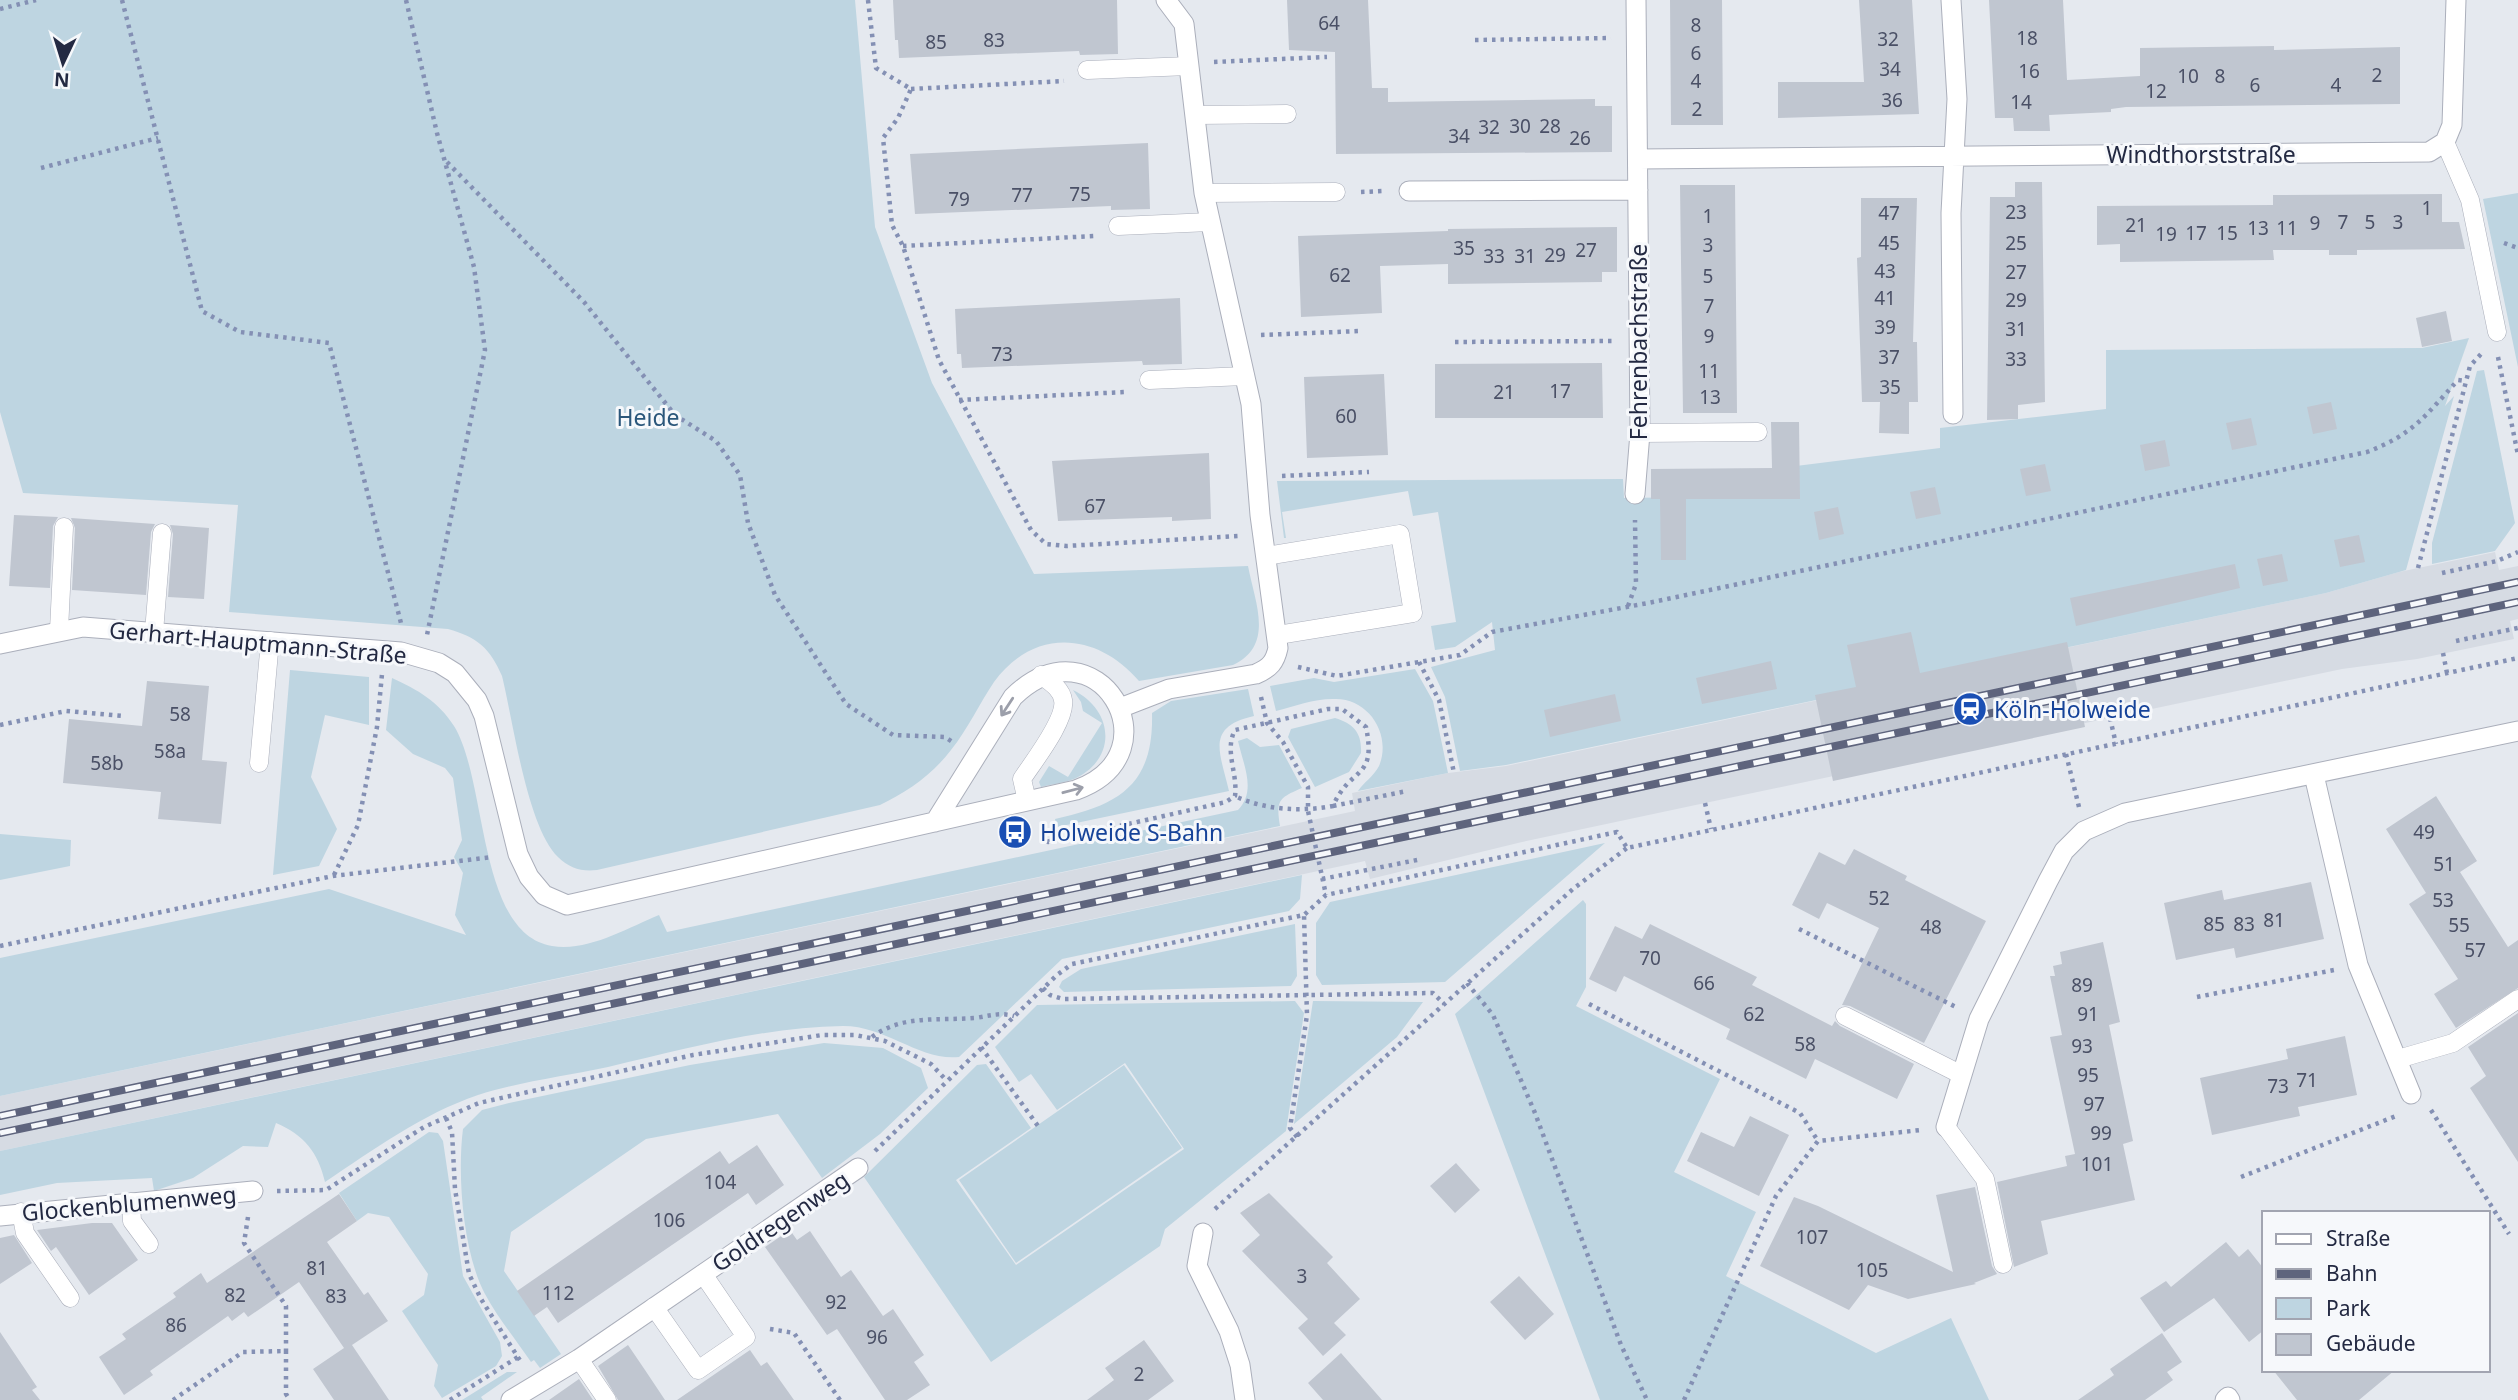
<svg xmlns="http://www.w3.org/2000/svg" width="2518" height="1400" viewBox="0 0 2518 1400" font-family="'Noto Sans',sans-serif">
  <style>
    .built { fill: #d6dbe3 }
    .green { fill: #bed5e1 }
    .building { fill: #c0c6d0 }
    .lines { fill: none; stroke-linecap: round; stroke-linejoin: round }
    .service-casing { stroke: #abafbb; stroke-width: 19 }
    .minor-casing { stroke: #abafbb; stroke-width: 21 }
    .path { stroke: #8490b4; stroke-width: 4.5; stroke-dasharray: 3.5 5; stroke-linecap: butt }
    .service { stroke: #fff; stroke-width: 18 }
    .minor { stroke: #fff; stroke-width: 19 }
    .rail-casing { stroke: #5e647d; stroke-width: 8 }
    .rail { stroke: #f6f8fb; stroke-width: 5; stroke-dasharray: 16; stroke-linecap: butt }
    .oneway { stroke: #9c9faa }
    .labels { text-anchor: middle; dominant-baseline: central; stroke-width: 6; stroke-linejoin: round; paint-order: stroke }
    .number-label { font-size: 19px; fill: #4a5066 }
    .street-label { font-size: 23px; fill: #232942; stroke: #f6f8fb }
    .park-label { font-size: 23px; fill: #2b577b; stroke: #f6f8fb }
    .transit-label { font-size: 23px; fill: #164399; stroke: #f6f8fb; text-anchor: start }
  </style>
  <rect width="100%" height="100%" fill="#e5e9ef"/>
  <!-- built -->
  <path class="built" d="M2495 552 2499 570 2518 566V619L2510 621 2514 639 2417 659 2342 669 1705 803 1522 842 1370 879 1365 861 0 1151V1096L1355 811 1352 793 1448 773 1506 766 2326 593 2399 572Z"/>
  <!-- green -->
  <path class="green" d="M0 0H855L875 227 932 383 1034 574 1248 566C1255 603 1275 645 1233 665L1139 681C1097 632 1034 627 994 682 979 704 968 729 951 750 932 775 907 792 880 805L597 870C582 872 569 868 558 857 527 827 513 720 502 676 490 648 477 637 448 629L229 612 238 505 23 493 0 412Z
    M2518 193V367L2483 199Z
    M2469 338 2445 406 2454 396 2406 570 2326 593 1506 765 1460 771 1445 697 1431 667 1495 650 1492 622 1455 647 1435 650 1431 626 1456 622 1438 512 1413 516 1408 491 1282 512 1286 538H1284L1277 481 1623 479 1624 498 1766 496 1772 469 1940 448V428L2106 409V350L2422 348Z
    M2484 370 2515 523 2495 551 2432 564V543L2477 371Z
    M1415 669 1433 701 1448 773 1358 791C1364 782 1374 776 1379 766 1392 735 1369 699 1336 699 1316 698 1295 706 1276 711L1270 686 1314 678 1334 682Z
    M290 670 369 677V725L325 715 311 777 337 829 319 866 273 875Z
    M392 678C418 690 438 701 454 726 488 781 477 934 552 946 588 952 627 928 659 915L667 932 1238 810C1257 791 1243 764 1238 741L1247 738 1260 747 1279 745 1302 788C1278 798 1276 801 1280 826L0 1096V958L329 889 466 935 455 915 463 873 454 857 462 840 453 778 445 768 413 754 386 730Z
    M1248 689 1254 716C1205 727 1220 752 1229 791L1057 827 1055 819C1119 805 1154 785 1152 713L1171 701Z
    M1073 690C1114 710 1118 759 1074 779 1064 783 1052 784 1041 787L1039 782 1049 766 1068 777 1102 723 1083 711 1081 702Z
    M1335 718C1354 724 1362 733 1361 753L1349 772 1315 787 1288 737 1291 729Z
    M0 834 71 840 70 866 0 880Z
    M1605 843 1445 982 1322 985 1316 975V923L1330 902Z
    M1302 875 1300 899 1289 911 1062 959 959 1057C919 1061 887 1026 843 1026 764 1027 685 1049 608 1067 565 1076 519 1082 478 1095 422 1114 373 1150 325 1182 318 1152 304 1135 276 1123L268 1147 243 1146 193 1178 154 1191 152 1178 57 1183 0 1195V1151Z
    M1583 900 1586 904V987L1576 1006 1720 1079 1674 1172 1756 1212 1726 1276 1876 1353 1951 1318 1989 1400H1600L1455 1014Z
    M1295 924 1297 976 1291 986 1064 992 1059 987 1062 981 1081 969Z
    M1295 1001 1304 1013 1286 1131 1165 1229 1160 1246 991 1362 864 1177 977 1065 986 1064 1031 1128 956 1180 1016 1265 1184 1149 1125 1063 1057 1110 1031 1074 1019 1082 995 1047 1037 1005Z
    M1313 1001 1423 1002 1397 1037 1294 1124Z
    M824 1043 883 1048 921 1068 928 1088 880 1134 822 1178 778 1114 646 1139 511 1232 504 1271 561 1354 540 1368 534 1360 531 1362C516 1340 498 1318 485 1294 463 1253 457 1175 463 1129L482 1110 509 1103 690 1065Z
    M1124 1065 1182 1148 1016 1263 959 1180Z
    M429 1132 438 1133 443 1141 463 1276 500 1342 502 1356 496 1366 442 1398 434 1386 438 1365 402 1311 424 1295 428 1274 389 1217 368 1213 357 1221 339 1193Z
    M507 1372H517L481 1397 483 1400H462Z"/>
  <!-- building -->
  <path class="building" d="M893 0H1117L1118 54 1080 55 1079 51 899 58 898 40H895Z
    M1287 0H1368L1372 88H1388V102L1595 99V106H1612V152L1336 154 1335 52 1289 50Z
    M1670 0H1722L1723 125H1671Z
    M1859 0H1912L1919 114 1778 118V82H1864Z
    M1989 0H2063L2067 80 2140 76V48L2274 46V50L2400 47V104L2126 107 2111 109V112L2049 115 2050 131H2014L2013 118H1995Z
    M1148 143 1150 209 1111 210V206L915 214 910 154Z
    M2015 182H2042L2045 402 2018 405V419L1987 420 1990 197H2015Z
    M1680 185H1735L1737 413H1683Z
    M2442 194V222H2459L2465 249 2357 250V255H2329V250H2273L2274 260 2120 262V244L2097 245V206L2273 205V195Z
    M1861 198H1917L1913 342H1917L1918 402H1909V434L1879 433 1880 402H1862L1857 258 1861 257Z
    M1617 227V272H1602V282L1448 284V264L1380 266 1382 313 1301 317 1298 236 1448 231V229Z
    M1180 298 1182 364 1143 365 1142 361 962 368 961 354H957L955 309Z
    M2446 311 2452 341 2422 347 2416 318Z
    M1602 363 1603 418H1435V364Z
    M1384 374 1388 455 1307 458 1304 377Z
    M2331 402 2337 429 2313 434 2307 407Z
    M2251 418 2257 445 2232 450 2226 423Z
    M1771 422H1799L1800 499H1686V560H1661L1660 499H1651V469L1772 468Z
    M2165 440 2170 466 2145 471 2140 445Z
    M1209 453 1211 519 1172 521V517L1058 521 1052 461Z
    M2045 464 2051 491 2026 496 2020 469Z
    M1935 487 1941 514 1916 519 1910 492Z
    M1838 507 1844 534 1819 540 1814 512Z
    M14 515 58 517 53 526 50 588 9 586Z
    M71 518 155 524 151 532 146 595 72 590 75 528Z
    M170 525 209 528 204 599 168 597 173 534Z
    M2359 535 2365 562 2340 567 2334 540Z
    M2282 554 2288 581 2263 586 2257 559Z
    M2235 564 2240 588 2076 626 2070 598Z
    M1911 632 1920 673 2067 642 2085 727 1833 781 1815 695 1856 687 1847 645Z
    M1771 661 1777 689 1702 704 1696 678Z
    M147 681 209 686 202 760 227 762 221 824 158 819 161 792 63 783 69 719 142 726Z
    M1615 694 1621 721 1550 737 1544 710Z
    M2436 796 2477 861 2460 872 2508 947 2518 940V988L2456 1028 2434 994 2458 979 2409 904 2426 893 2386 829Z
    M1854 849 1907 876 1905 880 1986 921 1924 1043 1850 1006 1842 1005 1879 928 1827 903 1819 919 1792 905 1819 852 1845 865Z
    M2311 882 2324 939 2236 958 2234 948 2176 960 2164 903 2222 890 2224 900Z
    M1650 924 1757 977 1752 985 1832 1026 1835 1021 1840 1026 1914 1064 1897 1099 1815 1059 1806 1079 1726 1039 1730 1029 1624 976 1616 992 1589 979 1615 926 1642 939Z
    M2103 942 2120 1022 2109 1025 2133 1141 2123 1144 2135 1200 2041 1221 2048 1254 2014 1267 1997 1182 2067 1166 2065 1156 2075 1154 2050 1037 2062 1035 2050 976H2055L2053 966 2062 964 2060 952Z
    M2518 1013V1162L2470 1088 2486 1076 2468 1047Z
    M2345 1036 2357 1095 2298 1107 2300 1116 2212 1135 2200 1078 2288 1059 2286 1049Z
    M1750 1116 1789 1135 1759 1196 1687 1161 1701 1132 1734 1147Z
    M757 1145 784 1185 756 1205 748 1193 558 1323 547 1307 534 1316 517 1291 720 1151 729 1164Z
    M1456 1163 1480 1190 1455 1213 1430 1186Z
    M1975 1187 1992 1266 1997 1274 1974 1283 1976 1284 1908 1299 1868 1285 1849 1310 1760 1266 1794 1197 1818 1206 1953 1272 1936 1195Z
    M1269 1193 1333 1257 1327 1263 1360 1299 1334 1323 1346 1335 1323 1356 1298 1328 1308 1319 1242 1251 1260 1235 1240 1213Z
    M339 1194 357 1221 327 1242 364 1295 368 1292 388 1321 352 1345 389 1400H334L313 1369 344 1348 299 1282 248 1317 244 1312 232 1321 228 1316 150 1371 153 1375 124 1395 99 1357 126 1339 122 1334 176 1297 173 1293 201 1273 207 1283Z
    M92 1223H112L138 1260 89 1295 56 1247 51 1251 37 1230Z
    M790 1230 797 1240 810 1231 841 1277 851 1270 883 1316 893 1309 924 1355 914 1362 930 1385 907 1400H885L837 1329 827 1335 765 1247Z
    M14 1235 32 1263 0 1284V1238Z
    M2226 1242 2239 1257 2248 1249 2264 1269V1330L2249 1342 2214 1298 2164 1332 2140 1298 2166 1281 2171 1287Z
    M1519 1276 1554 1314 1525 1340 1490 1302Z
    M0 1332 37 1387 32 1390 40 1400H0Z
    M2162 1333 2182 1362 2167 1372 2173 1380 2145 1400H2078L2114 1375 2110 1369Z
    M1144 1340 1174 1381 1148 1400H1087L1114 1380 1105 1368Z
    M628 1345 645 1370 665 1400H618L598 1366Z
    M750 1350 761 1366 767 1362 794 1400H677Z
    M1341 1353 1382 1400H1323L1308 1383Z
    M2273 1370H2395L2359 1400H2297Z
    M579 1379 593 1400H549Z"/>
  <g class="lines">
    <!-- service casing -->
    <g class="service-casing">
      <path id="service" d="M1087 70 1189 66
        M1195 115 1287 114
        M2445 142 2470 200 2497 332
        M1204 193 1336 192
        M1118 226 1210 222
        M1149 380 1245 376
        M1640 433 1758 432
        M1266 556 1400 534 1413 613 1278 635
        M59 630 64 527
        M154 632 162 533
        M259 763 270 641
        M1027 801 1022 779C1033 762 1067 719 1063 700 1061 688 1050 682 1041 675
        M1845 1016 1960 1074
        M2398 1059 2453 1043 2518 999
        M1946 1127 1985 1179 2003 1264
        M131 1202 132 1221 149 1244
        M21 1212 25 1233 70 1298
        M654 1307 698 1370 746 1337 703 1274
        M579 1359 607 1400"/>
    </g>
    <!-- minor casing -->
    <g class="minor-casing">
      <path id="minor" d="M1951 0 1957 99 1951 213 1953 414
        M1638 159 2429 152 2445 142 2452 125 2456 0
        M1409 191 1638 190
        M1635 494 1640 433 1636 0
        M0 644 83 627 401 652 439 663 455 673 477 700 484 716 518 854 529 877 544 895 567 905 1076 790C1179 753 1096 616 1013 697L935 822
        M1120 708 1169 689 1256 674C1270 668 1275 662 1278 648L1260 515 1251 404 1204 193 1184 24 1166 0
        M2314 775 2358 965 2411 1094
        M1946 1127 1979 1019 2048 881 2064 851 2084 831 2125 813 2518 731
        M0 1216 253 1191
        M1203 1233 1197 1266 1229 1331 1240 1365 1245 1400
        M511 1400 579 1359 858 1168
        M2225 1400 2228 1397 2230 1400"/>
    </g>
    <!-- path -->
    <path class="path" d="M122 0 202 311 240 332 329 343 402 627
      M406 0 437 133 474 267 485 350 427 635
      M868 0 876 68 911 89 898 118 883 138 892 225 903 246 939 360 1031 530 1046 544 1066 546 1239 536
      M0 9 36 0
      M1475 40 1611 38
      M1214 62 1327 57
      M911 89 1064 81
      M447 162 584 302 675 415 716 441 740 475 748 523 775 595 846 704 893 735 945 737 954 743
      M41 168 158 138
      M1361 192 1384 191
      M2504 243 2518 248
      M903 246 1094 236
      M1261 335 1361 331
      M1455 342 1614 341
      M2498 357 2518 455
      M959 400 1126 392
      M1282 476 1369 472
      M2418 568 2470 366 2482 353
      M2442 573 2497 561 2518 552
      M1628 606 1636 584 1635 520
      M2456 641 2518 628
      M2443 653 2447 673
      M1419 662 1439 700 1454 773
      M1298 667 1337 676 1460 655 1492 632 1648 603 2367 452C2414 434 2425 416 2458 380L2466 381
      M1261 697 1267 723 1283 742 1308 787V811L1326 895
      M2110 718 2116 744
      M0 725 66 711 124 716
      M2066 754 2079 807
      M1705 803 1711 829
      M1333 806 1407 791
      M1043 823 1048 842 1226 802 1235 796C1238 773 1224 751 1235 730L1328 709H1342L1366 727C1377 781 1351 765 1333 806 1302 812 1264 810 1235 796
      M334 875 358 825 377 727 382 674
      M1322 879 1422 859
      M1799 929 1956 1007
      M0 946 333 876 493 857
      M1467 983 1493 1015 1535 1113 1621 1345 1647 1400
      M1043 988 1050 995 1063 999 1433 993 1444 1004
      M2197 997 2334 970
      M1589 1004 1800 1113 1818 1141
      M872 1037C903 1014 939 1021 975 1018 989 1016 1000 1012 1014 1016
      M981 1047 1038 1126
      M2431 1110 2509 1234
      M446 1118 452 1132 455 1189 469 1274 481 1299 521 1362
      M1297 1137 1290 1128 1307 1015 1304 915
      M875 1151 1057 975 1072 964 1304 915 1326 895 1617 832 1627 848 2518 658
      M2241 1177 2396 1116
      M277 1191 326 1190 424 1127 479 1103 693 1055 822 1035H855L885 1041 931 1064 947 1081
      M1215 1209 1573 889 1627 848
      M248 1217 244 1243 286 1306V1351
      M770 1329 794 1333 840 1400
      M173 1400 243 1352 286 1351V1394L290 1400
      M450 1400 518 1357
      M1684 1400 1776 1196 1818 1141 1921 1130"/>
    <!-- service -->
    <use href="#service" class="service"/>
    <!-- minor -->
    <use href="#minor" class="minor"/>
    <!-- rail casing -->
    <g class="rail-casing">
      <path id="rail" d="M0 1116 2518 582
        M0 1133 2518 602"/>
    </g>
    <!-- rail -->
    <use href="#rail" class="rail"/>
  </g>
  <!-- one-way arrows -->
  <defs><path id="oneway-shaft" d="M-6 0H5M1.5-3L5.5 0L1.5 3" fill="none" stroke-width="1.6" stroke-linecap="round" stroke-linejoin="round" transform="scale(1.75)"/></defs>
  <g class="oneway">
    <use href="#oneway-shaft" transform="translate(1007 707) rotate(123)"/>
    <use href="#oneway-shaft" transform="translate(1073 790) rotate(-15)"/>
  </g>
  <!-- icons -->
  <defs>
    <g id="station-disc" transform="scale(1.75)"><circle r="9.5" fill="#1a4fb4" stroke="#f6f8fb"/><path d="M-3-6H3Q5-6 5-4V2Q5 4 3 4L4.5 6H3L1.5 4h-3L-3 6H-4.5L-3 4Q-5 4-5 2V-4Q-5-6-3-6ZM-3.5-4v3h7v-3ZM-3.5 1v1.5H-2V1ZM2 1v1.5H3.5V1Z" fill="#fff"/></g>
    <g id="bus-disc" transform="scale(1.75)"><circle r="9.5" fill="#1a4fb4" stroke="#f6f8fb"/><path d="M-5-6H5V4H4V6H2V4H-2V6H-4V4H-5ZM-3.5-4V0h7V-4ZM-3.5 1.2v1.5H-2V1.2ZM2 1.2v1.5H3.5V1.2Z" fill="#fff"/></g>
  </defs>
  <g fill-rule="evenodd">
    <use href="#station-disc" x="1970" y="709"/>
    <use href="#bus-disc" x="1015" y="832"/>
  </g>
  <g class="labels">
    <!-- number labels -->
    <g class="number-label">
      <text x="1329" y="23">64</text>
      <text x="1696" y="25">8</text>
      <text x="2027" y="38">18</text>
      <text x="1888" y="39">32</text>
      <text x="994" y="40">83</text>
      <text x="936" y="42">85</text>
      <text x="1696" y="53">6</text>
      <text x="1890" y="69">34</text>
      <text x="2029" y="71">16</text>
      <text x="2377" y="75">2</text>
      <text x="2188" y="76">10</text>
      <text x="2220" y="76">8</text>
      <text x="1696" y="81">4</text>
      <text x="2255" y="85">6</text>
      <text x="2336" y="85">4</text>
      <text x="2156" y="91">12</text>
      <text x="1892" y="100">36</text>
      <text x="2021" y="102">14</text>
      <text x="1697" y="109">2</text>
      <text x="1520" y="126">30</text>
      <text x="1550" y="126">28</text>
      <text x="1489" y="127">32</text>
      <text x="1459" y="136">34</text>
      <text x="1580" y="138">26</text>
      <text x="1080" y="194">75</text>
      <text x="1022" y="195">77</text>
      <text x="959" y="199">79</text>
      <text x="2427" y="208">1</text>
      <text x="2016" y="212">23</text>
      <text x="1889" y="213">47</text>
      <text x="1708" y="216">1</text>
      <text x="2343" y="222">7</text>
      <text x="2370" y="222">5</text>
      <text x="2398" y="222">3</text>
      <text x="2315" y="223">9</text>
      <text x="2136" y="225">21</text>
      <text x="2258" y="228">13</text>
      <text x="2287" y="228">11</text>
      <text x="2196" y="233">17</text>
      <text x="2227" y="233">15</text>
      <text x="2166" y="234">19</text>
      <text x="1889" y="243">45</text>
      <text x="2016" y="243">25</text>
      <text x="1708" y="245">3</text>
      <text x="1464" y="248">35</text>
      <text x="1586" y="250">27</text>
      <text x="1555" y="255">29</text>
      <text x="1494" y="256">33</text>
      <text x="1525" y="256">31</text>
      <text x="1885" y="271">43</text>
      <text x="2016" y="272">27</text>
      <text x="1340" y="275">62</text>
      <text x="1708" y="276">5</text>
      <text x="1885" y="298">41</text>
      <text x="2016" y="300">29</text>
      <text x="1709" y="306">7</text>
      <text x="1885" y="327">39</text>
      <text x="2016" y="329">31</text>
      <text x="1709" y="336">9</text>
      <text x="1002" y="354">73</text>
      <text x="1889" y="357">37</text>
      <text x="2016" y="359">33</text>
      <text x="1709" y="371">11</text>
      <text x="1890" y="387">35</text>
      <text x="1560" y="391">17</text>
      <text x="1504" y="392">21</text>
      <text x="1710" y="397">13</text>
      <text x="1346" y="416">60</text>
      <text x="1095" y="506">67</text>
      <text x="180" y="714">58</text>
      <text x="170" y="751">58a</text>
      <text x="107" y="763">58b</text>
      <text x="2424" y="832">49</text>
      <text x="2444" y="864">51</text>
      <text x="1879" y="898">52</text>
      <text x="2443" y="900">53</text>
      <text x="2274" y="920">81</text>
      <text x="2214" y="924">85</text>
      <text x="2244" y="924">83</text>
      <text x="2459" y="925">55</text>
      <text x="1931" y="927">48</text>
      <text x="2475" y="950">57</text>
      <text x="1650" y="958">70</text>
      <text x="1704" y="983">66</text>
      <text x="2082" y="985">89</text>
      <text x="1754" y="1014">62</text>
      <text x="2088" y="1014">91</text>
      <text x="1805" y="1044">58</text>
      <text x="2082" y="1046">93</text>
      <text x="2088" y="1075">95</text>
      <text x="2307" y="1080">71</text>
      <text x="2278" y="1086">73</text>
      <text x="2094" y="1104">97</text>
      <text x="2101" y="1133">99</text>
      <text x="2097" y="1164">101</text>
      <text x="720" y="1182">104</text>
      <text x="669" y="1220">106</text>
      <text x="1812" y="1237">107</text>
      <text x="317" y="1268">81</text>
      <text x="1872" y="1270">105</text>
      <text x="1302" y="1276">3</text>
      <text x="558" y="1293">112</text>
      <text x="235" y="1295">82</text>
      <text x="336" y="1296">83</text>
      <text x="836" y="1302">92</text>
      <text x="176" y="1325">86</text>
      <text x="877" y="1337">96</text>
      <text x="1139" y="1374">2</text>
    </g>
    <!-- street labels -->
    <g class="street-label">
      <text x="2201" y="154">Windthorststraße</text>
      <text transform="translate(1638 342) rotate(-90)">Fehrenbachstraße</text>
      <text transform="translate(258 642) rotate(5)">Gerhart-Hauptmann-Straße</text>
      <text transform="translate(129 1203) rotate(-5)">Glockenblumenweg</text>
      <text transform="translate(780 1221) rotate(-34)">Goldregenweg</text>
    </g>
    <!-- park labels -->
    <g class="park-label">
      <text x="648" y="417">Heide</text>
    </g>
    <!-- transit labels -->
    <g class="transit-label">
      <text x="1994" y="709">Köln-Holweide</text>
      <text x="1040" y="832">Holweide S-Bahn</text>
    </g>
  </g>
  <!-- legend -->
  <rect x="2262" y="1211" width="228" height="161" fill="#f6f8fb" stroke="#a2a5b1" stroke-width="2"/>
  <rect x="2276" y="1234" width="35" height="10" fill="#ffffff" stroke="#a2a5b1" stroke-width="2"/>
  <text x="2326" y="1246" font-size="21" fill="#232942">Straße</text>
  <rect x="2276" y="1269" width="35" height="10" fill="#5e647d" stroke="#a2a5b1" stroke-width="2"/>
  <text x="2326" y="1281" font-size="21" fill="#232942">Bahn</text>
  <rect x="2276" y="1298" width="35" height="21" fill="#bed5e1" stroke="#a2a5b1" stroke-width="2"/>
  <text x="2326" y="1316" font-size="21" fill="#232942">Park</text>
  <rect x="2276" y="1334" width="35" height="21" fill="#c0c6d0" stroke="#a2a5b1" stroke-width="2"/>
  <text x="2326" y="1351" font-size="21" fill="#232942">Gebäude</text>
  <!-- north arrow -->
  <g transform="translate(63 63) rotate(184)" stroke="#f6f8fb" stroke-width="5" paint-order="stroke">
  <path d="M0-5L12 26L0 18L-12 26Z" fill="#232942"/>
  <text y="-10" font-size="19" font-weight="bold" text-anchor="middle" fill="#232942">N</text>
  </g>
</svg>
